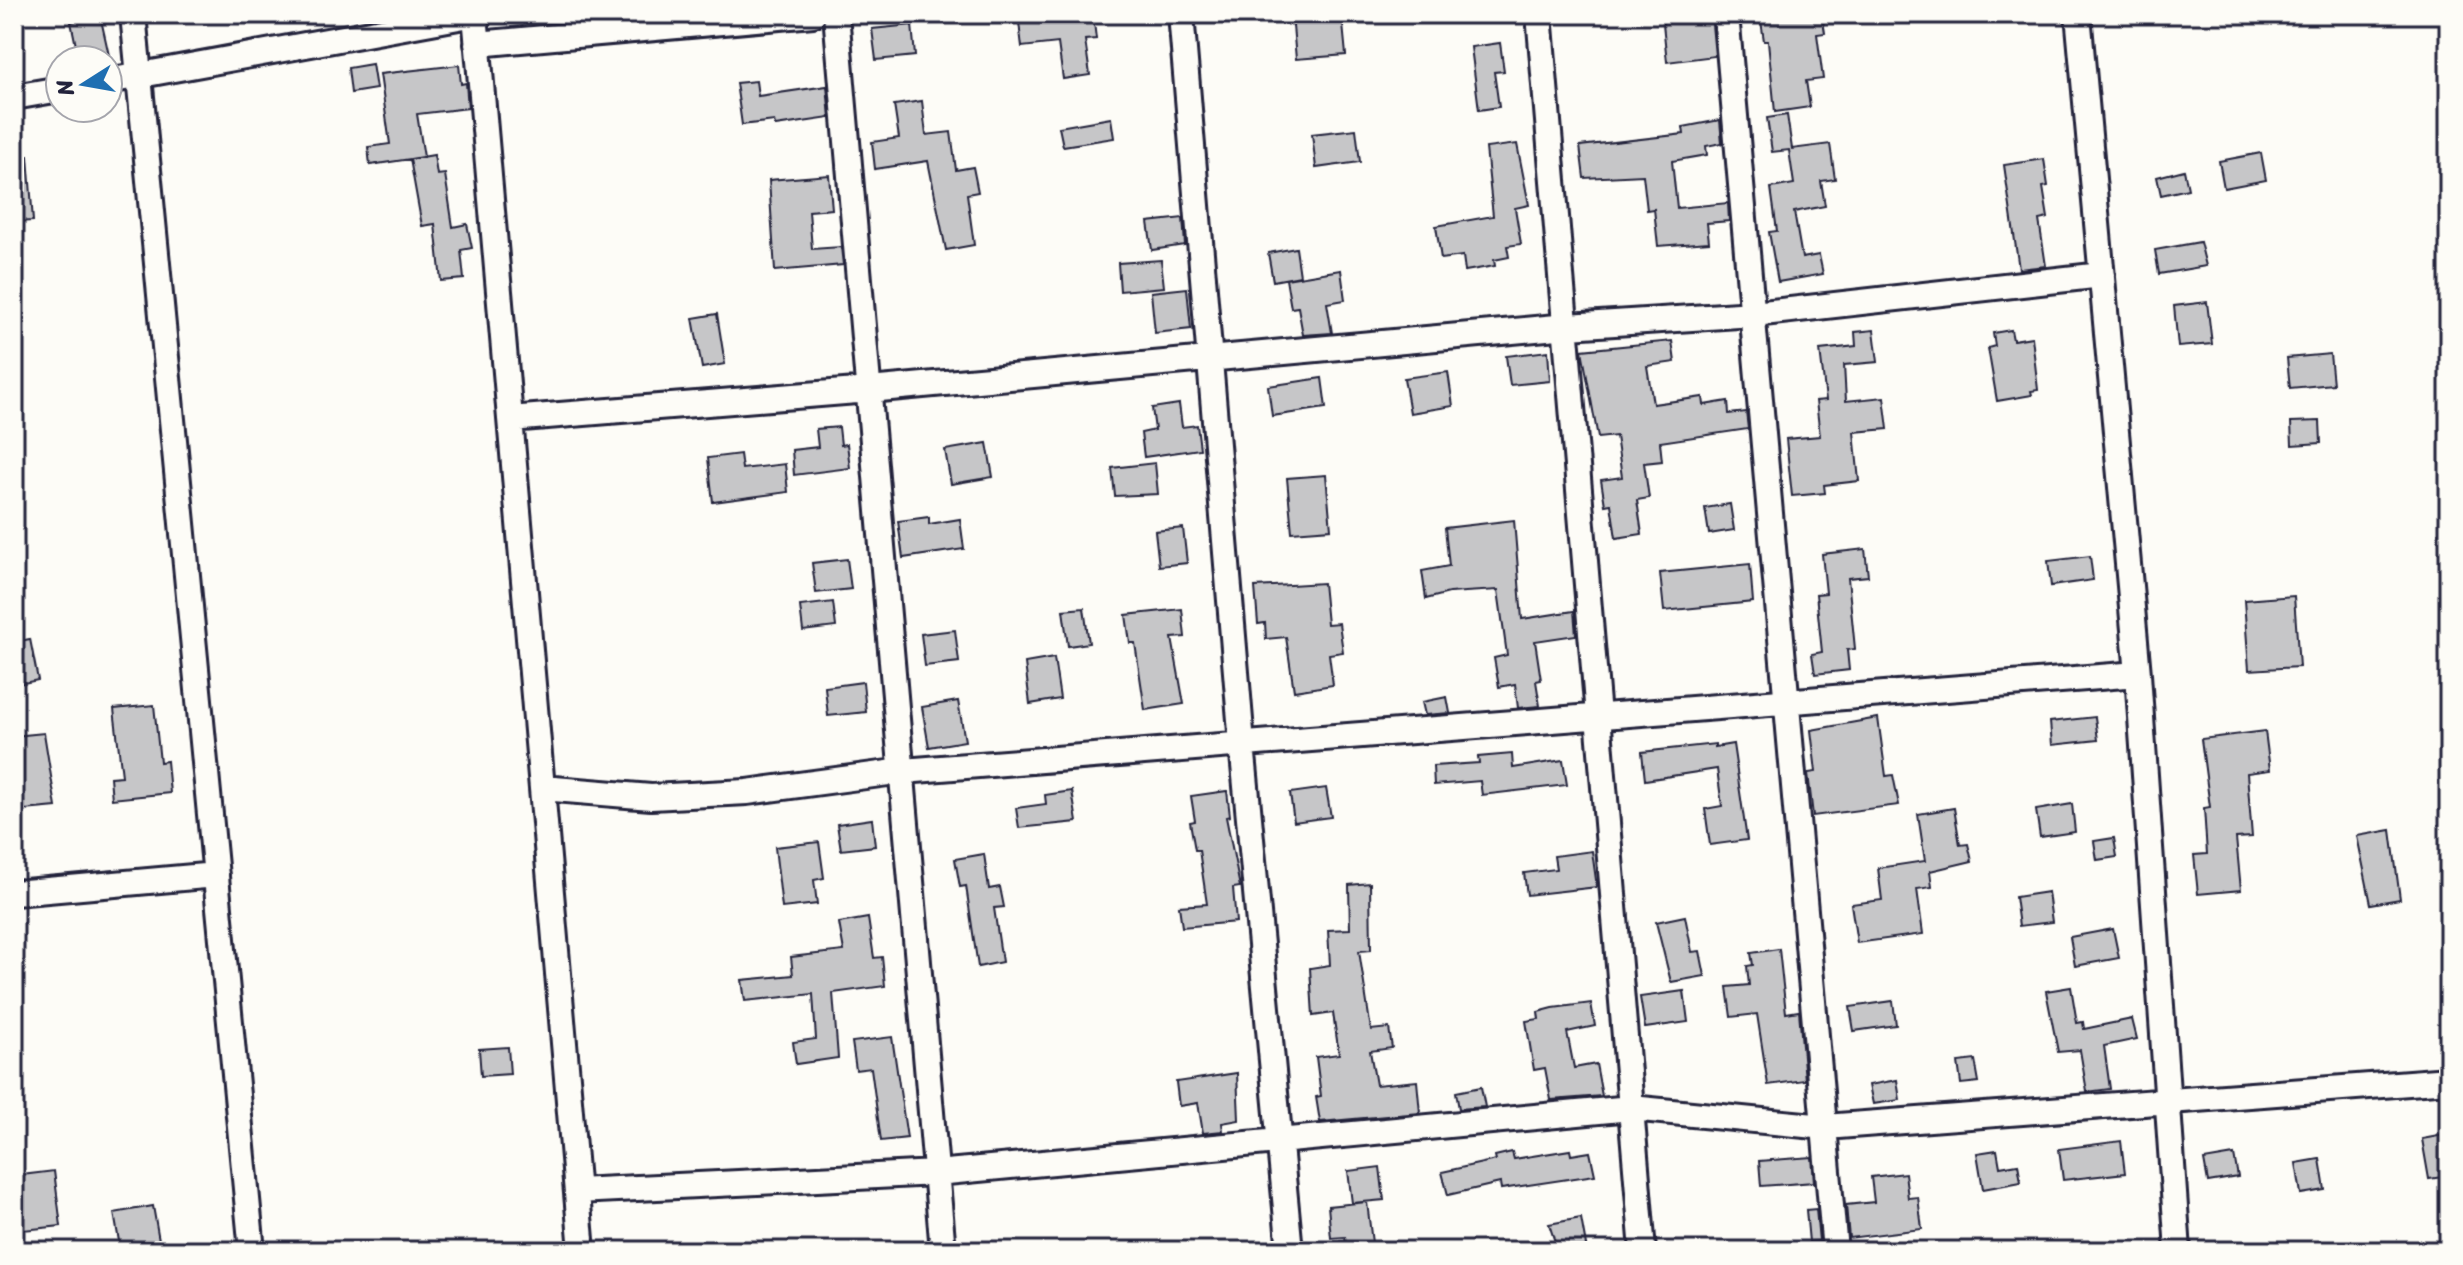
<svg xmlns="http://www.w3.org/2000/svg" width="2463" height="1265" viewBox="0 0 2463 1265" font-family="Sriracha,sans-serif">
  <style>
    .building { fill: #c6c6c8; stroke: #22223b; stroke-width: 2 }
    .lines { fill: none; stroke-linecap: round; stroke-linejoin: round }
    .minor-casing { stroke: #22223b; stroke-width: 30 }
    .minor { stroke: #fdfcf7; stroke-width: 24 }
  </style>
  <rect width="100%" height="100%" fill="#fdfcf7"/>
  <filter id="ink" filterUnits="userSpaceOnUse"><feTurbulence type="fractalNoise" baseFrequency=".0125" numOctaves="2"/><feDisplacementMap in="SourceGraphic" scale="16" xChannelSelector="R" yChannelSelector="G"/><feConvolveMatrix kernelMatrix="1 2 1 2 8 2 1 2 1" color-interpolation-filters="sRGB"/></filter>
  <g filter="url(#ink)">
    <!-- building -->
    <path class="building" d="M1018 14H1093L1096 39 1085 40 1090 75 1063 79 1058 43 1022 47Z
      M1342 14 1346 55 1296 59 1292 15Z
      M1662 14H1711L1715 56 1667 62Z
      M1760 14H1822L1825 33 1817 34 1823 79 1806 81 1810 107 1775 112 1768 41H1764Z
      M100 15 110 60H79L71 22Z
      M912 25 915 56 876 60 872 29Z
      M1500 43 1504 71 1494 72 1499 107 1479 110 1471 47Z
      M372 64 376 89 351 93 348 68Z
      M459 65 461 84 466 83 468 108 417 114 424 157 370 165 368 147 390 144 380 74Z
      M756 81 758 96 827 86 830 118 775 126 774 121 742 125 736 83Z
      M922 101 926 135 951 132 956 170 973 167 978 192 967 194 974 245 946 250 928 161 875 169 872 142 899 138 894 105Z
      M1787 115 1792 149 1830 144 1835 179 1821 181 1825 206 1794 212 1802 258 1819 255 1823 274 1778 282 1769 232 1777 231 1771 188 1794 184 1789 150 1772 152 1767 118Z
      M1111 118 1114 138 1063 146 1059 127Z
      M1720 120 1722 143 1706 146 1707 155 1672 161 1677 208 1728 203 1729 221 1707 223 1709 242 1658 246 1654 209 1647 210 1643 175 1584 178 1580 146 1684 134 1683 127Z
      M1356 129 1360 162 1316 168 1312 134Z
      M1517 144 1529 205 1515 208 1521 244 1507 246 1509 257 1494 260 1495 266 1465 271 1463 256 1441 259 1436 226 1493 216 1486 148Z
      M2261 153 2266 180 2224 188 2219 161Z
      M434 155 437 175 445 174 453 227 467 224 472 248 461 250 464 279 441 281 435 224 422 226 410 159Z
      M28 156 33 221 14 222V157Z
      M2044 159 2048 186 2043 187 2048 218 2039 220 2046 266 2019 269 2004 165Z
      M2184 170 2188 189 2161 195 2157 177Z
      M829 175 832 209 809 211 812 249 841 247 843 265 775 271 769 180Z
      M1183 218 1185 245 1152 250 1148 222Z
      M2200 242 2206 266 2159 274 2155 250Z
      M1296 248 1300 276 1273 281 1268 253Z
      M1161 260 1164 287 1120 291 1118 263Z
      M1341 270 1345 300 1327 303 1332 333 1303 335 1298 307 1291 308 1286 279Z
      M1187 288 1191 329 1155 333 1151 292Z
      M2207 302 2212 344 2178 347 2174 306Z
      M717 314 725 364 702 368 693 318Z
      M1874 330 1878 362 1844 365 1846 401 1884 397 1888 429 1854 432 1859 481 1824 485 1825 493 1792 496 1786 439 1820 436 1816 401 1826 400 1820 350 1856 346 1855 332Z
      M2011 330 2013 340 2032 337 2038 390 2031 391 2032 395 1997 401 1988 348 1995 346 1993 333Z
      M1672 341 1675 362 1647 366 1653 404 1703 397 1704 405 1728 401 1729 414 1746 412 1748 429 1660 442 1662 461 1644 463 1649 498 1637 500 1642 534 1616 538 1611 504 1605 505 1601 480 1622 477 1616 436 1598 438 1582 350Z
      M1548 351 1550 381 1510 385 1506 356Z
      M2330 354 2333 384 2290 388 2287 358Z
      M1448 372 1453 406 1410 413 1404 378Z
      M1322 378 1326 408 1272 416 1268 386Z
      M1179 404 1182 427 1197 425 1200 449 1144 457 1141 433 1155 430 1152 408Z
      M2320 421 2321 443 2292 445 2291 422Z
      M839 427 841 445 847 444 850 468 794 475 792 450 818 447 816 429Z
      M987 443 993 477 951 484 945 450Z
      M740 454 742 469 785 464 788 492 713 502 708 458Z
      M1155 463 1158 494 1115 496 1112 468Z
      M1326 475 1331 529 1292 532 1287 478Z
      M1730 504 1734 530 1709 534 1705 508Z
      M929 517V524L960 519 964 549 903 558 898 521Z
      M1514 520 1522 619 1574 611 1576 635 1535 641 1541 680 1536 681 1540 706 1518 708 1515 684 1499 687 1494 658 1507 655 1498 590 1449 593 1426 599 1422 571 1449 566 1445 528Z
      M1183 528 1187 563 1159 566 1155 531Z
      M1865 549 1868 576 1848 578 1855 649 1847 650 1849 670 1815 674 1812 654 1822 652 1816 594 1826 593 1822 554Z
      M2090 556 2093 580 2051 586 2048 561Z
      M847 559 851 589 816 593 812 563Z
      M1750 564 1753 602 1664 611 1660 573Z
      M1323 583 1327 624 1339 623 1343 652 1329 654 1333 685 1294 691 1286 637 1266 639 1265 623 1258 624 1255 587Z
      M2294 596 2299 667 2249 670 2244 600Z
      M833 602 836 627 803 631 800 606Z
      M1084 608 1089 643 1068 646 1063 610Z
      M1182 609 1185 637 1172 638 1184 704 1145 710 1135 643H1130L1126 615Z
      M955 630 959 662 925 666 921 634Z
      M30 639 38 680 14 685V642Z
      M1054 658 1060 699 1030 704 1025 663Z
      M863 682 866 712 828 716 825 687Z
      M1447 697 1450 713 1425 715 1422 702Z
      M958 701 965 741 929 747 922 707Z
      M154 705 160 762 167 761 170 793 112 799 110 777 122 776 114 709Z
      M2095 717 2098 740 2052 745 2050 722Z
      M1878 718 1886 776 1893 775 1899 805 1813 816 1808 773 1816 772 1811 730Z
      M2265 731 2270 770 2247 773 2252 837 2236 838 2241 890 2198 894 2194 855 2207 854 2204 808 2210 807 2201 739Z
      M44 733 56 807 14 811V736Z
      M1715 744V747L1733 744 1747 840 1710 845 1705 809 1722 806 1717 769 1645 780 1642 752Z
      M1512 754 1513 768 1563 760 1567 785 1482 795 1480 781 1434 785 1433 766 1479 763 1478 757Z
      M1326 788 1331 817 1294 822 1290 793Z
      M1072 791 1077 822 1019 828 1016 808 1046 804 1045 795Z
      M1227 791 1230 816 1226 817 1240 887 1233 888 1236 922 1182 927 1179 906 1207 904 1199 850H1195L1190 822 1195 821 1191 796Z
      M2072 804 2075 832 2040 837 2036 810Z
      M1954 808 1960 845 1968 844 1972 861 1930 871 1932 887 1917 889 1923 934 1857 943 1851 904 1882 900 1878 868 1925 861 1918 814Z
      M872 819 875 846 841 850 837 824Z
      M2391 830 2400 899 2371 904 2357 836Z
      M2114 838 2117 857 2097 860 2094 841Z
      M819 842 824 878 814 880 817 904 782 908 775 847Z
      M1592 851 1597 887 1527 895 1524 873 1556 869 1554 856Z
      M984 854 989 889 1000 887 1004 907 994 908 1002 962 978 967 966 886 960 887 955 859Z
      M1370 883 1371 950 1359 951 1371 1030 1389 1028 1392 1048 1370 1051 1376 1085 1417 1081 1420 1113 1320 1122 1316 1097 1321 1096 1316 1057 1339 1054 1333 1013 1313 1016 1310 968 1330 965 1328 930 1350 929 1349 885Z
      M2048 892 2052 922 2019 926 2015 897Z
      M1685 916 1692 952 1700 951 1705 976 1671 982 1656 922Z
      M868 918 874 958 882 957 885 986 833 993 838 1058 796 1064 793 1042 816 1039 813 994 745 1001 742 980 793 975 791 957 844 951 839 923Z
      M2113 929 2119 958 2075 966 2070 937Z
      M1779 949 1786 1013 1799 1011 1805 1080 1768 1085 1757 1014 1731 1017 1727 987 1749 985 1747 966 1753 965 1751 953Z
      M2071 987 2077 1023 2083 1022 2084 1029 2132 1019 2137 1039 2104 1046 2110 1089 2087 1092 2080 1050 2058 1052 2046 991Z
      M1684 991 1688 1022 1645 1028 1640 997Z
      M1893 1001 1896 1025 1854 1031 1850 1007Z
      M1591 1003 1595 1026 1567 1032 1574 1068 1596 1064 1602 1096 1551 1100 1545 1068 1534 1070 1526 1021 1539 1019 1538 1012 1553 1008Z
      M892 1037 907 1138 881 1141 871 1068 856 1070 852 1042Z
      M508 1047 510 1074 481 1076 479 1049Z
      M1975 1060 1979 1082 1961 1084 1958 1062Z
      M1237 1073 1239 1120 1222 1123 1223 1131 1203 1133 1198 1103 1179 1106 1176 1082Z
      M1897 1080 1900 1100 1873 1104 1869 1085Z
      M1481 1087 1485 1107 1459 1109 1456 1092Z
      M2444 1135 2449 1148V1176L2429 1179 2422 1139Z
      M2121 1141 2125 1173 2063 1180 2059 1149Z
      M1570 1150 1571 1155 1590 1152 1595 1175 1501 1189 1500 1183 1448 1195 1442 1172 1496 1160 1495 1156 1512 1152 1514 1159Z
      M1997 1150 2000 1167 2018 1164 2021 1182 1983 1189 1977 1153Z
      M2234 1155 2238 1177 2208 1182 2204 1160Z
      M1812 1157 1814 1182 1761 1186 1759 1161Z
      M2320 1159 2325 1190 2301 1194 2296 1163Z
      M1380 1167 1384 1200 1352 1203 1348 1171Z
      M54 1171 61 1226 14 1231V1176Z
      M1905 1173 1908 1198 1918 1197 1922 1229 1849 1238 1846 1205 1874 1202 1871 1177Z
      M1367 1202 1373 1251H1347L1345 1237 1331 1238 1328 1206Z
      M153 1206 159 1240 120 1247 114 1213Z
      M1816 1209 1819 1241 1809 1242 1806 1210Z
      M1581 1218 1587 1251H1558L1549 1224Z"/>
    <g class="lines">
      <!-- minor casing -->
      <g class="minor-casing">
        <path id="minor" d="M133 14 252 1251
          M475 14 582 1251
          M836 14 943 1251
          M1181 14 1242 744 1290 1251
          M1539 14 1643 1251
          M1726 14 1835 1251
          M2078 14 2138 674 2178 1251
          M477 44 813 14
          M108 81 475 14
          M14 97 60 89
          M510 419 869 390 1568 326 1754 314 2102 275
          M542 788 651 797 747 792 903 771 2138 674
          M14 893 216 875
          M577 1191 936 1173 1631 1108 1825 1127 2449 1080"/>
      </g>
      <!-- minor -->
      <use href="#minor" class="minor"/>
    </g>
  </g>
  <!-- margin -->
  <rect width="2463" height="1265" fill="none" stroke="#fdfcf7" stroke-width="48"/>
  <rect x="24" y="24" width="2415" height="1217" fill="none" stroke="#22223b" stroke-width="3" filter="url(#ink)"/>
  <!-- north arrow -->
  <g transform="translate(84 84) rotate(259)"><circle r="38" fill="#fdfcf7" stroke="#a5a5ac" stroke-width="2"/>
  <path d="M0-6L14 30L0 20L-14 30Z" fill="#1f6fb2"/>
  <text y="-12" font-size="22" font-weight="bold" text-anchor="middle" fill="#22223b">N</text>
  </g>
</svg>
